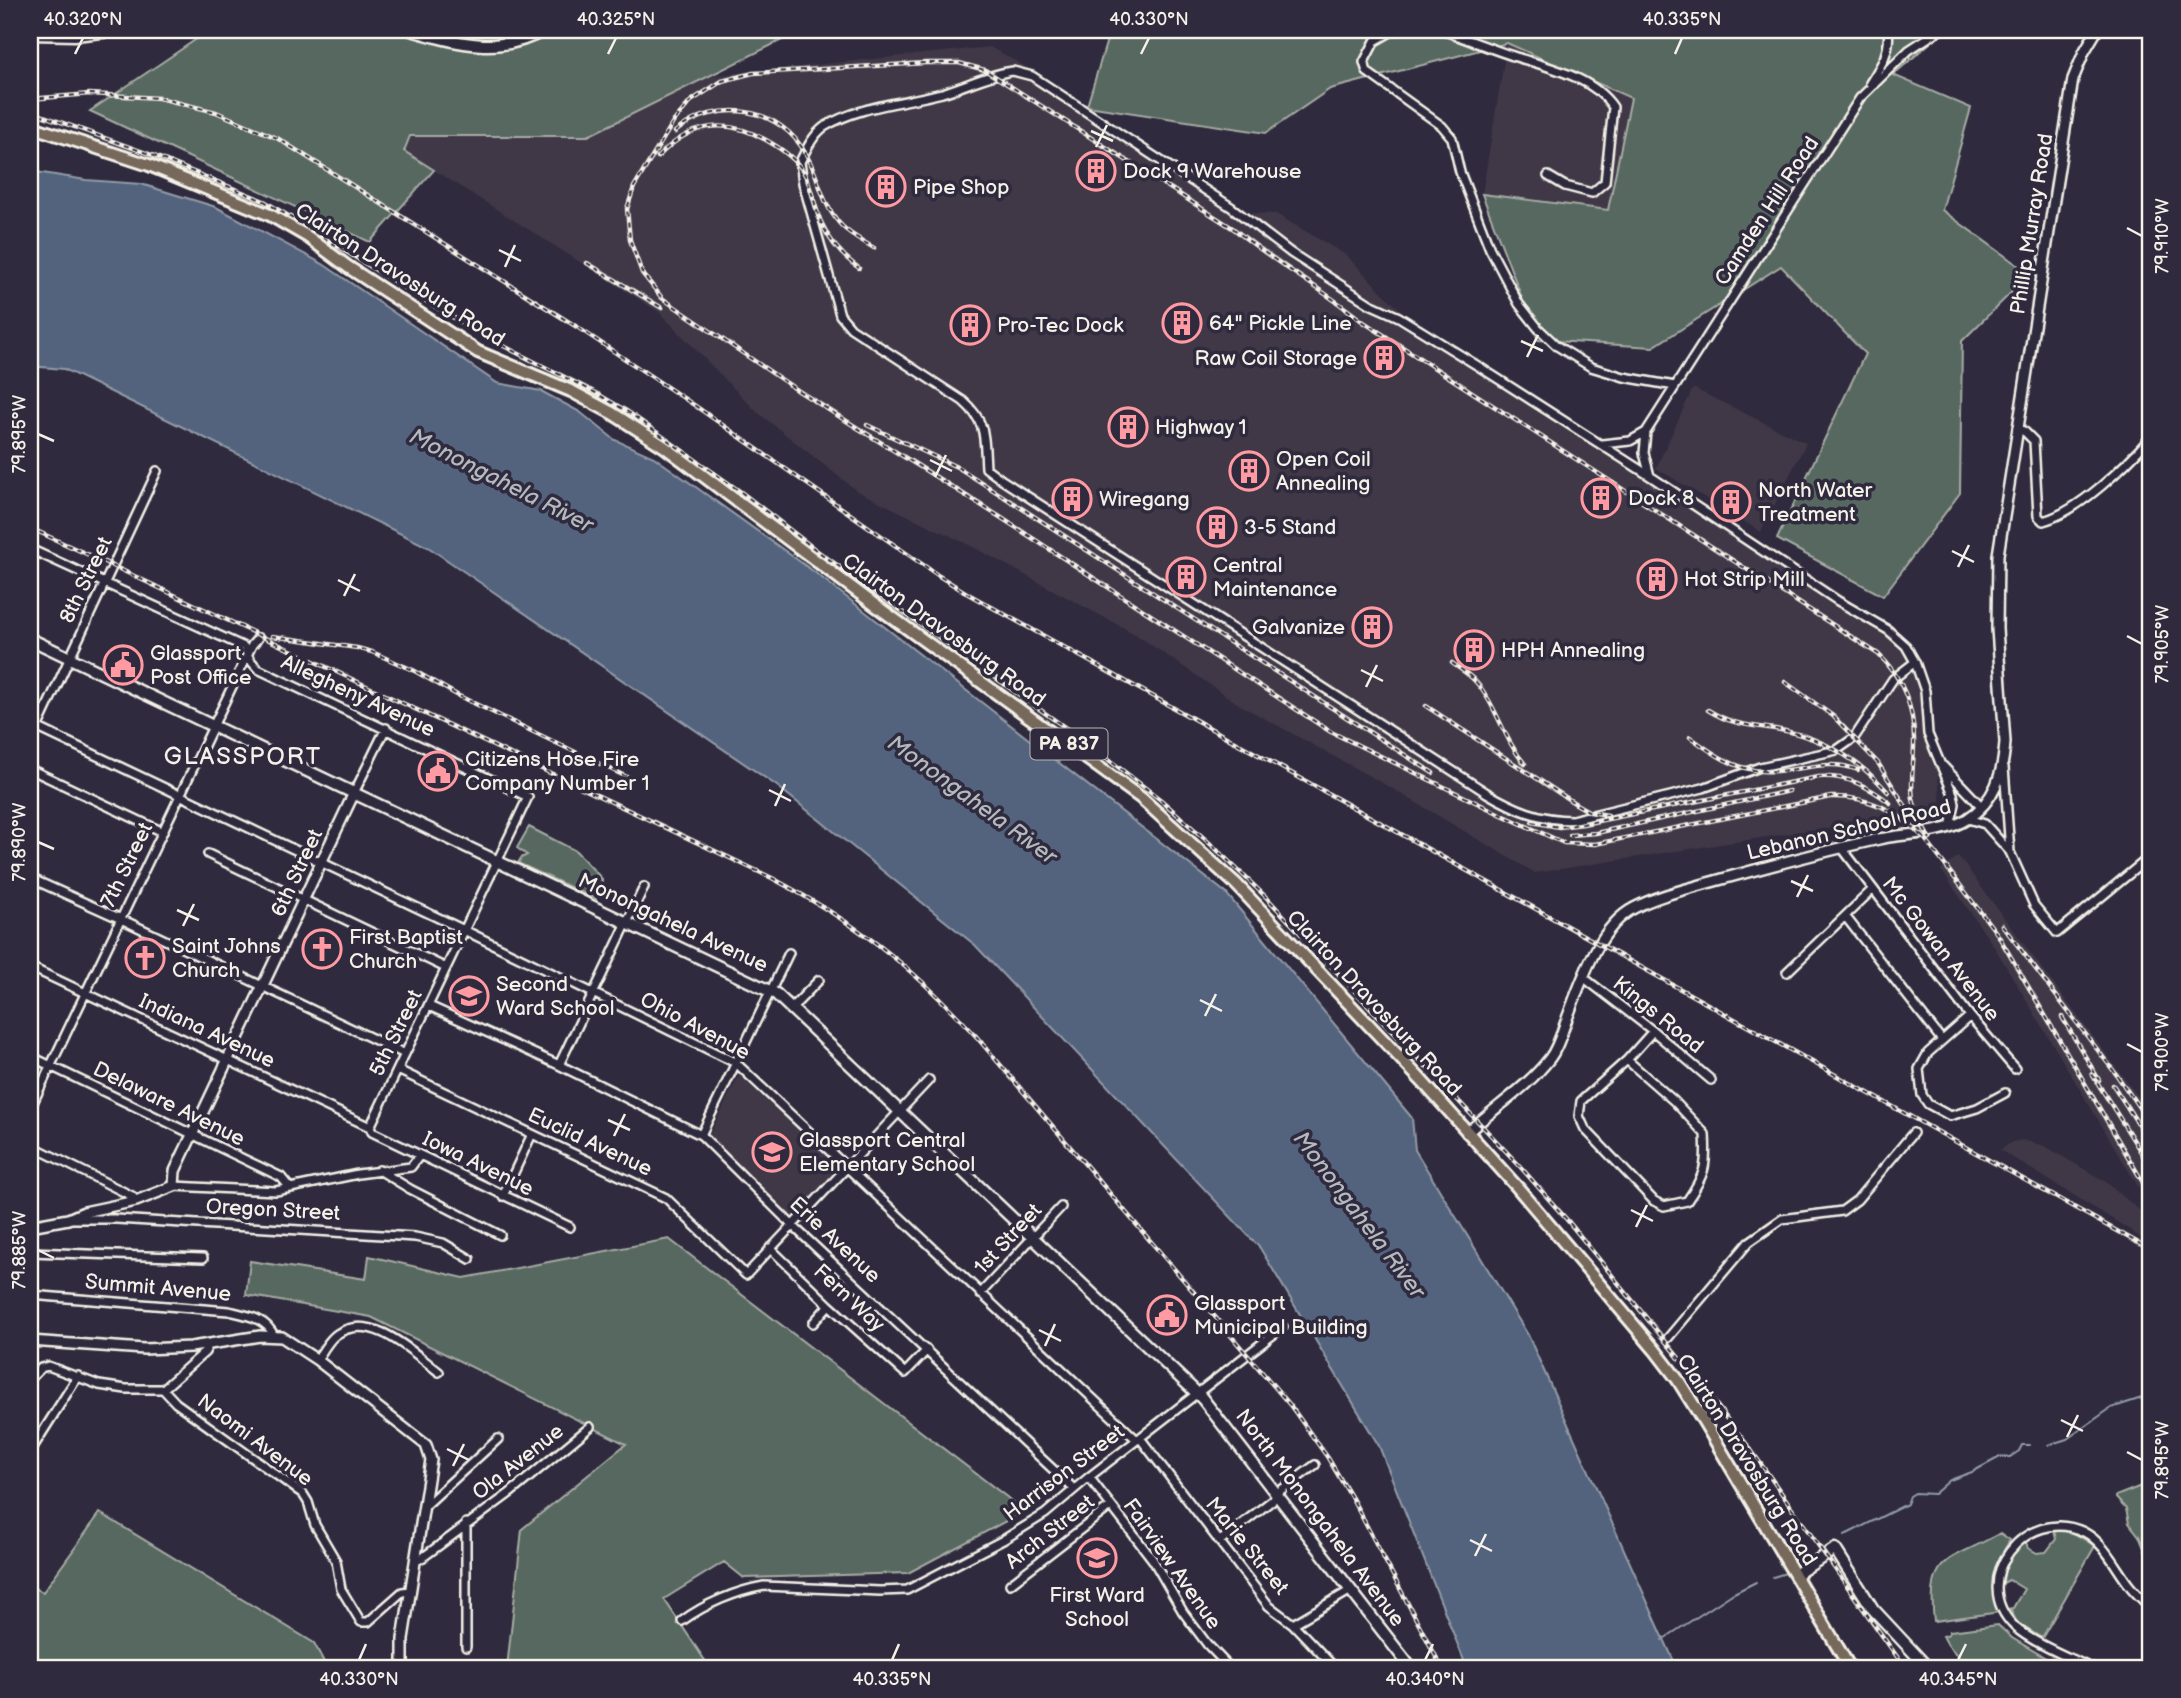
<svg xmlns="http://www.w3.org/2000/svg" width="2181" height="1698" viewBox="0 0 2181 1698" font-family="'Balsamiq Sans',sans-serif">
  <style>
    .built { fill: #413747 }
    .green { fill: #576861; stroke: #a6aca4; stroke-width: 2 }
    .water { fill: #53647e; stroke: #939ca8; stroke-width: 2 }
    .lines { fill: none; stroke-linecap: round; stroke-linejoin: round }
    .stream { stroke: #939ca8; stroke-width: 2 }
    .minor-casing { stroke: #f4f1e8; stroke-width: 12 }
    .tertiary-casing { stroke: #f4f1e8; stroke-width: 14 }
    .secondary-casing { stroke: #f4f1e8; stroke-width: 15 }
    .primary-casing { stroke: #f4f1e8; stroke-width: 16 }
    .minor { stroke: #2f2a3d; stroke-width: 7 }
    .tertiary { stroke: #2f2a3d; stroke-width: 9 }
    .secondary { stroke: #2f2a3d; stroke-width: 10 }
    .primary { stroke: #76695c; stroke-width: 10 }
    .rail-casing { stroke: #f4f1e8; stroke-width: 4.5 }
    .rail { stroke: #2f2a3d; stroke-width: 2; stroke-dasharray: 5; stroke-linecap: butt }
    .ticks { fill: none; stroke: #f4f1e8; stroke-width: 2.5 }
    .labels { text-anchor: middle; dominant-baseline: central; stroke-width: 7; stroke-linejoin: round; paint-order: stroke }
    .shield { fill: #2f2a3d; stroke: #b9b5b5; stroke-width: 2 }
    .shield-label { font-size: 19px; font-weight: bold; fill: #f4f1e8 }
    .poi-label { font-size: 21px; fill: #f4f1e8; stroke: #2f2a3d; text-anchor: start }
    .street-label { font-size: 21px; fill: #f4f1e8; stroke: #2f2a3d }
    .water-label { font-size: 23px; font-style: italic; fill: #b4b9be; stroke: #2f2a3d }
    .quarter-label { font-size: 24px; letter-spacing: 2px; fill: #f4f1e8; stroke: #2f2a3d }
    .neatline { fill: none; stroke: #f4f1e8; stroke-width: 2.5 }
    .ticks-label { font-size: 18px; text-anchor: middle; fill: #f4f1e8 }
  </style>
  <rect width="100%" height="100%" fill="#2f2a3d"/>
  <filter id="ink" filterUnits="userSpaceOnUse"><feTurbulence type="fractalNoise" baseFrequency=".0143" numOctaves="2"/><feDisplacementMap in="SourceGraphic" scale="14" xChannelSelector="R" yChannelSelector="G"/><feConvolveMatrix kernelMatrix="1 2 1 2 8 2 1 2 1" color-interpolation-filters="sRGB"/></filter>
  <g filter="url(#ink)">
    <!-- built -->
    <path class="built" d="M1507 43 1631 98 1608 210 1482 194Z
      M990 47 1035 72 1217 191 1245 213 1276 214 1346 255 1405 315 1599 436 1891 627 1905 638 1915 651 1927 685 1941 804 1929 818 1800 832 1535 873 1393 789 1240 705 1135 634 975 548 857 491 757 412 659 312 404 151 410 136H588L709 76Z
      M1693 388 1806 443 1761 532 1656 468Z
      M1958 856 2151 1114V1208L1995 948 1941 870Z
      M739 1075 835 1165 837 1171 795 1215 788 1214 708 1138Z
      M2022 1140 2045 1146 2106 1182 2151 1220V1246L2130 1230 2000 1150 2012 1142Z"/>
    <!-- green -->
    <path class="green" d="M210 30H802L588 136H410L404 151 434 170 370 242 90 111Z
      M1110 30H1945L1893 75 1971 108 1942 210 2030 274 1962 341 1960 493 1883 596 1777 539 1865 354 1781 266 1653 347 1538 340 1482 194 1608 210 1631 98 1507 43 1330 89 1266 133 1087 106Z
      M529 827 576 851 602 879V885L596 899 518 863 521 858 527 855 517 848Z
      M669 1239 1025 1511 908 1573 744 1578 724 1562 664 1599 710 1668H507L522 1529 626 1444 371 1317 246 1295 250 1261 366 1279 369 1256 464 1278Z
      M2151 1482V1566L2139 1536 2129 1523 2126 1509 2116 1498V1496Z
      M100 1513 314 1643 327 1668H30V1586L43 1592Z
      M2058 1530 2072 1532 2095 1546 2042 1638 2017 1623 2011 1610 2008 1611 2007 1609 2013 1608 2024 1589 2009 1580 2003 1583C2004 1565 2011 1553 2026 1542L2028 1548 2037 1553 2046 1552 2056 1539 2054 1531Z
      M2000 1533 2010 1540C1999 1558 1989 1576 1995 1598 1996 1604 1999 1605 2001 1612L1934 1621C1926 1553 1951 1562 2000 1533Z
      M1998 1625 2012 1638 2054 1663 2050 1668H1968L1948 1645 1943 1636 1949 1634 1950 1631Z"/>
    <!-- water -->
    <path class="water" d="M30 171 86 180 141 184 216 207 323 264 497 383 541 391 580 412 615 440 654 457 813 571 1226 893 1412 1118 1415 1150 1528 1335 1677 1668H1467L1379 1446 1260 1248 975 945 777 786 428 547 64 369 30 366Z"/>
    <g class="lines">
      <!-- stream -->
      <path class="stream" d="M2048 1445 2067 1439 2111 1408 2151 1395
        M1845 1535 1907 1504 1910 1496 1915 1493 1934 1494 1950 1480 1972 1472 2000 1457H2010L2019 1451 2022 1445H2029
        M1773 1577 1786 1573
        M1662 1640 1732 1594 1756 1582"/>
      <!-- minor casing -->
      <g class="minor-casing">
        <path id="minor" d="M1394 30 1375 41 1364 62 1367 72 1442 126 1452 138 1460 172 1490 249 1519 304 1538 328 1557 346 1591 367 1624 377 1675 386
          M1442 30C1466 39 1489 48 1513 56 1547 67 1592 76 1613 107L1605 182 1592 193 1565 186 1548 176
          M1013 71 1032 76 1231 207 1291 253 1370 304 1399 317 1478 366 1650 476 1838 601 1888 630 1906 646 1915 662 1893 679 1854 738 1837 750 1760 767 1703 788 1572 820C1540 820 1514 809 1487 793L1002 480 986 468C984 437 987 422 963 401L851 328 840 315 803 183 800 162C806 150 813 135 824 127 858 106 904 103 942 93 966 86 989 74 1013 71Z
          M1870 83C1881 66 1891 51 1888 30
          M2017 428 2025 432 2034 441 2038 516 2043 521C2080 511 2126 465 2151 437
          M1646 432 1644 453 1650 476
          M1602 444 1630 441 1646 432 1860 98 1909 50 1940 30
          M30 549 244 647 250 660 258 669 528 797 370 1127 372 1132 570 1227
          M1915 662 1925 691 1928 734 1953 794 1955 804 1950 827
          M30 724 464 930 736 1063 1137 1440
          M30 743 157 471
          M1943 766 1982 807
          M2004 767 2010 852 2034 905 2057 933 2151 856
          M34 771 163 832
          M354 793 386 728
          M1968 819 1985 824 2010 852
          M1842 848 1970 1016 2015 1069
          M208 854 446 968
          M30 878 121 919 405 1054
          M1845 916 1941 1039
          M30 967 370 1127
          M1787 972 1872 890
          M1583 977 1653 1031 1711 1080
          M429 1006 559 1065 701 1135 792 1225 1074 1489
          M792 1008 819 980
          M1970 1016 1928 1053 1919 1069 1922 1095 1928 1104 1950 1116 1977 1108 2005 1093
          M30 1056 281 1177 290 1188
          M1627 1060 1674 1101 1705 1134C1707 1166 1705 1175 1687 1201L1664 1206 1654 1201 1585 1129 1579 1116 1581 1101Z
          M1627 1060 1653 1031
          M559 1065 644 887
          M398 1070 666 1198 746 1275 929 1080
          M30 1109 252 645 258 638
          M701 1135 789 953
          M30 1145 132 1196 136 1201
          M379 1170 410 1189 500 1235
          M174 1186 276 1191 358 1174 411 1167 420 1155
          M503 1196 532 1134
          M69 1219H116L415 1237 443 1243 470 1259
          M770 1248 829 1305 905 1373 927 1350
          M30 1252 203 1258
          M980 1294 1061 1207
          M30 1295 229 1311C246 1315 267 1318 274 1336
          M813 1323 829 1305
          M1668 1338 1749 1242 1782 1219 1842 1211 1857 1200 1913 1133
          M317 1360C322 1352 329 1339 337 1334 372 1311 412 1352 439 1372
          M30 1379 41 1368 48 1366 99 1385 126 1389H163L205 1352 209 1344
          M163 1389 176 1403 303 1494 308 1502 315 1525 336 1561 341 1589 361 1622H368L402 1592 411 1591
          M1140 1438 1269 1606 1293 1624 1335 1668
          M30 1452 78 1376
          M1089 1477 1153 1560 1183 1612 1207 1644 1230 1668
          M1277 1493 1315 1465
          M425 1506 498 1439
          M1220 1541 1279 1495
          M415 1560 422 1558 510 1493 590 1427
          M1010 1584 1111 1506
          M682 1621C705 1604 736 1591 764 1586L880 1591 907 1590 1003 1540 1045 1514 1089 1477 1283 1327
          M1293 1624 1351 1590
          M466 1647V1523
          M2091 1668C2070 1658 2031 1642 2015 1627 1966 1580 2027 1504 2084 1532 2105 1543 2115 1567 2129 1585 2135 1593 2144 1601 2151 1608"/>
      </g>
      <!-- tertiary casing -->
      <g class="tertiary-casing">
        <path id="tertiary" d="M1467 1133C1495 1107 1527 1088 1550 1058 1557 1049 1561 1036 1565 1024 1579 988 1597 927 1634 908 1659 895 1688 889 1715 881 1769 866 1824 851 1879 839 1907 833 1942 835 1967 819 1995 801 2003 774 2005 742L1997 629 1998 555 2073 79 2084 52 2097 30
          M30 1226 68 1219 84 1212 136 1201 174 1186 175 1171 354 793
          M30 1341 144 1349 191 1347 260 1336 282 1337 317 1360 426 1445 431 1460 403 1639V1668"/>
      </g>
      <!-- secondary casing -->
      <g class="secondary-casing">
        <path id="secondary" d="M411 30C457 43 500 56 544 30
          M30 34 75 35 119 30
          M30 639 776 994 1202 1398 1411 1668
          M1795 1575 1835 1549 1873 1609 1928 1668"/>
      </g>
      <!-- primary casing -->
      <g class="primary-casing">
        <path id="primary" d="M30 126 149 165 270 215 308 237 348 267 478 352 571 391 612 413 665 447 875 605 1141 798 1236 884 1421 1080 1518 1188 1655 1350 1678 1380 1703 1420 1850 1668"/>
      </g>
      <!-- minor -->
      <use href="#minor" class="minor"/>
      <!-- tertiary -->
      <use href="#tertiary" class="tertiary"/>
      <!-- secondary -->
      <use href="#secondary" class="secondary"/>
      <!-- primary -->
      <use href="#primary" class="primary"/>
      <!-- rail casing -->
      <g class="rail-casing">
        <path id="rail" d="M30 99 90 94 159 98 216 112 277 138 577 327 694 405 939 576 970 595 2151 1250
          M30 111 152 155 264 201 480 334 596 393 628 412 741 492 816 550 1087 743 1161 800 1214 847 1268 899 1517 1163 1568 1221 1700 1384 1751 1450 1905 1668
          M675 132C717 97 781 106 807 156 819 177 821 200 836 219 845 232 861 240 874 248
          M658 157C690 123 725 117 766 140 780 148 794 157 803 171 812 187 814 205 821 222 829 240 843 257 859 268
          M587 263 662 308
          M867 425 959 468 1433 773
          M30 528 113 566 772 878C856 923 910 964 975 1035L1290 1405 1328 1458 1353 1500 1442 1668
          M272 636 357 648 372 652 413 670 457 695 629 778
          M1452 663C1460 669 1469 674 1475 681 1497 705 1503 739 1525 764
          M1785 682 1833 716 1878 763 1913 818
          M1426 706 1576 804 1590 812 1608 815
          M1708 710C1732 725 1748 725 1775 729 1820 736 1858 759 1888 792
          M1690 737C1712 753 1734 769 1762 771 1796 774 1825 757 1858 770
          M1532 822 1559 827 1583 824 1818 777C1847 775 1868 786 1890 803
          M1570 835 1596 833 1789 791
          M1922 835 1998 935 2151 1196
          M1922 836C1896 810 1869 796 1831 797L1595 844 1564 843 1502 815 1331 732 1000 517 797 390 662 298 642 273 630 240 627 209 634 187 674 121 691 101 722 81 753 73 926 63H959L985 70 1234 229C1275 263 1321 288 1362 321L1878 654C1903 677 1915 710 1914 744 1914 762 1910 781 1913 799 1916 814 1922 827 1930 839
          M2002 925 2116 1074 2151 1125
          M2062 1017 2099 1080
          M2092 1074 2151 1168
          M2113 1085 2151 1144"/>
      </g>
      <!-- rail -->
      <use href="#rail" class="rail"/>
    </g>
  </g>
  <!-- ticks -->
  <path class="ticks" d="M75 54 83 38M608 54 616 38M1141 54 1149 38M1675 54 1682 38M1091 131 1113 141M1096 147 1107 125M2127 228 2142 236M499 250 521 261M505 267 515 245M1521 341 1543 351M1527 357 1538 335M38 434 54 441M930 460 952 471M935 477 946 455M1952 551 1974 562M1958 567 1969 545M338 580 360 591M344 596 355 574M2127 636 2142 644M1361 670 1383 681M1366 687 1377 665M769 790 791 801M775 806 785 784M38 842 54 849M1791 881 1813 891M1797 897 1808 875M177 910 199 920M183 926 194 904M1200 1000 1222 1011M1205 1016 1216 994M2127 1044 2142 1052M608 1120 630 1130M614 1136 625 1114M1631 1210 1653 1221M1636 1227 1647 1205M38 1250 54 1258M1039 1330 1061 1341M1045 1346 1055 1324M2061 1420 2083 1431M2067 1437 2078 1415M447 1449 469 1460M2127 1452 2142 1460M453 1466 464 1444M1470 1540 1492 1551M1475 1556 1486 1534M359 1660 366 1644M892 1660 899 1644M1425 1660 1433 1644M1958 1660 1966 1644"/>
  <!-- icons -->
  <defs>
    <g id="building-ring" transform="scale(2.0125)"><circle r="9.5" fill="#2f2a3d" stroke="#ff9aa2" stroke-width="1.5"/><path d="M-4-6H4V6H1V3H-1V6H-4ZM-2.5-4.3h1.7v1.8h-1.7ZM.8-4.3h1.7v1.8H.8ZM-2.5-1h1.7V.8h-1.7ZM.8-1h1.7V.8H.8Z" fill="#ff9aa2"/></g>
    <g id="civic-ring" transform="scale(2.0125)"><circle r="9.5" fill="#2f2a3d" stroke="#ff9aa2" stroke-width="1.5"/><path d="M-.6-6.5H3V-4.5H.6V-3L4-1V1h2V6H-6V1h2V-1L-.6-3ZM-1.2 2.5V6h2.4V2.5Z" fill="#ff9aa2"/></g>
    <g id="church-ring" transform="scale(2.0125)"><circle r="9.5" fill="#2f2a3d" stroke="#ff9aa2" stroke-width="1.5"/><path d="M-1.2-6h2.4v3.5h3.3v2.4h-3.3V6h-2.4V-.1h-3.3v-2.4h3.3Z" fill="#ff9aa2"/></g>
    <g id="school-ring" transform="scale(2.0125)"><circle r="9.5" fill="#2f2a3d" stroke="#ff9aa2" stroke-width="1.5"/><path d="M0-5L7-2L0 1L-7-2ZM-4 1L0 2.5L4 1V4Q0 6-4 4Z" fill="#ff9aa2"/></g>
  </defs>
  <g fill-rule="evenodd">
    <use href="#building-ring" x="1096" y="171"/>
    <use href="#building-ring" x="886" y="187"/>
    <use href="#building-ring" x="1182" y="323"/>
    <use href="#building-ring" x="970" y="325"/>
    <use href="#building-ring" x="1384" y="358"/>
    <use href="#building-ring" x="1128" y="427"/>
    <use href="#building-ring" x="1249" y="471"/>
    <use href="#building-ring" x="1601" y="498"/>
    <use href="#building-ring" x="1072" y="499"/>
    <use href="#building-ring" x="1731" y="502"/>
    <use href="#building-ring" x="1217" y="527"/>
    <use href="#building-ring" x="1186" y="577"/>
    <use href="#building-ring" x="1657" y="579"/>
    <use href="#building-ring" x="1372" y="627"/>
    <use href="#building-ring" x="1474" y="650"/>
    <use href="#civic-ring" x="123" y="665"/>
    <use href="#civic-ring" x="438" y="771"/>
    <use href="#church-ring" x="322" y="949"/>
    <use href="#church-ring" x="145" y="958"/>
    <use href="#school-ring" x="469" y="996"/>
    <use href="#school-ring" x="772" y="1152"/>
    <use href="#civic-ring" x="1167" y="1315"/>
    <use href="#school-ring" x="1097" y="1558"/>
  </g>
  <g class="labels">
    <!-- shield labels -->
    <rect class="shield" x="1030.5" y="728.5" width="77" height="31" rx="5"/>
    <g class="shield-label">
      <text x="1069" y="744">PA 837</text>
    </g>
    <!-- poi labels -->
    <g class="poi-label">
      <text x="1123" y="171">Dock 9 Warehouse</text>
      <text x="913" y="187">Pipe Shop</text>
      <text x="1209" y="323">64" Pickle Line</text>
      <text x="997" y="325">Pro-Tec Dock</text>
      <text x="1357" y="358" text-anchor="end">Raw Coil Storage</text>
      <text x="1155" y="427">Highway 1</text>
      <text x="1276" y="459">Open Coil<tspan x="1276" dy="24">Annealing</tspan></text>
      <text x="1758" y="490">North Water<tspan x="1758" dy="24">Treatment</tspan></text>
      <text x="1628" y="498">Dock 8</text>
      <text x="1099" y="499">Wiregang</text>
      <text x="1244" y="527">3-5 Stand</text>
      <text x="1213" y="565">Central<tspan x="1213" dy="24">Maintenance</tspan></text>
      <text x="1684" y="579">Hot Strip Mill</text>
      <text x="1345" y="627" text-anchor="end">Galvanize</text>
      <text x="1501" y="650">HPH Annealing</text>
      <text x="150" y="653">Glassport<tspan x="150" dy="24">Post Office</tspan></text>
      <text x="465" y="759">Citizens Hose Fire<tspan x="465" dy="24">Company Number 1</tspan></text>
      <text x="349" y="937">First Baptist<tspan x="349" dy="24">Church</tspan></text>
      <text x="172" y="946">Saint Johns<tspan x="172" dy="24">Church</tspan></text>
      <text x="496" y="984">Second<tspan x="496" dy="24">Ward School</tspan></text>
      <text x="799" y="1140">Glassport Central<tspan x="799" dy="24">Elementary School</tspan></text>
      <text x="1194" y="1303">Glassport<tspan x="1194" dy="24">Municipal Building</tspan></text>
      <text x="1097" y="1595" text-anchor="middle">First Ward<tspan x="1097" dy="24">School</tspan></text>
    </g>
    <!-- street labels -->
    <g class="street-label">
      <text transform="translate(1767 211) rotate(-57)">Camden Hill Road</text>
      <text transform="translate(2032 224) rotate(-81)">Phillip Murray Road</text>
      <text transform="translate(400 275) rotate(33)">Clairton Dravosburg Road</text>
      <text transform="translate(86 580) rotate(-64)">8th Street</text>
      <text transform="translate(944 630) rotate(36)">Clairton Dravosburg Road</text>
      <text transform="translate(358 696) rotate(25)">Allegheny Avenue</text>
      <text transform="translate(1849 830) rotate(-13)">Lebanon School Road</text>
      <text transform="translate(127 865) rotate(-64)">7th Street</text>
      <text transform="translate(297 873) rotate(-65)">6th Street</text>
      <text transform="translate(673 923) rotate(25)">Monongahela Avenue</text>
      <text transform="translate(1941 949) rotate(52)">Mc Gowan Avenue</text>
      <text transform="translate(1374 1003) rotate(47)">Clairton Dravosburg Road</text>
      <text transform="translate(1658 1015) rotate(39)">Kings Road</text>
      <text transform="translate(695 1026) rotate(28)">Ohio Avenue</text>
      <text transform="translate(207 1031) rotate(25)">Indiana Avenue</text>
      <text transform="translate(396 1033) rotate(-64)">5th Street</text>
      <text transform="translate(169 1104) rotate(26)">Delaware Avenue</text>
      <text transform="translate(590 1142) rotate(25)">Euclid Avenue</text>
      <text transform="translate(478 1164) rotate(26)">Iowa Avenue</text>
      <text transform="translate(273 1210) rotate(3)">Oregon Street</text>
      <text transform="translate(1008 1239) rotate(-47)">1st Street</text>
      <text transform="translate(835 1240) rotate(43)">Erie Avenue</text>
      <text transform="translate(158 1288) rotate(5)">Summit Avenue</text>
      <text transform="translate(849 1298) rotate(43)">Fern Way</text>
      <text transform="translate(255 1440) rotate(37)">Naomi Avenue</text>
      <text transform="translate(1747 1460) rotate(58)">Clairton Dravosburg Road</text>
      <text transform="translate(518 1462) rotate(-38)">Ola Avenue</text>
      <text transform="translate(1064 1473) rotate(-37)">Harrison Street</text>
      <text transform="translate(1320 1518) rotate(53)">North Monongahela Avenue</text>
      <text transform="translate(1050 1532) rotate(-38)">Arch Street</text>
      <text transform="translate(1247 1546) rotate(51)">Marie Street</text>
      <text transform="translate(1172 1564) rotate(55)">Fairview Avenue</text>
    </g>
    <!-- water labels -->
    <g class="water-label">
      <text transform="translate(501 481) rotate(27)">Monongahela River</text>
      <text transform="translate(972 800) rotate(36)">Monongahela River</text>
      <text transform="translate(1359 1215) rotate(53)">Monongahela River</text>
    </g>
    <!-- quarter labels -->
    <g class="quarter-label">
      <text x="243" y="756">GLASSPORT</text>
    </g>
  </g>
  <!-- margin -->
  <rect width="2181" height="1698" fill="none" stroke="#2f2a3d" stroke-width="77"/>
  <rect x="38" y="38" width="2104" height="1622" class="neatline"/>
  <g class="ticks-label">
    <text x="83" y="25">40.320°N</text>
    <text x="616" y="25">40.325°N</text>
    <text x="1149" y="25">40.330°N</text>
    <text x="1682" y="25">40.335°N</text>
    <text transform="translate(2162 236) rotate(-90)" y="6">79.910°W</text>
    <text transform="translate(19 434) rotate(-90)" y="6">79.895°W</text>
    <text transform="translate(2162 644) rotate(-90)" y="6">79.905°W</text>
    <text transform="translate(19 842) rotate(-90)" y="6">79.890°W</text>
    <text transform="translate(2162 1052) rotate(-90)" y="6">79.900°W</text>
    <text transform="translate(19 1250) rotate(-90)" y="6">79.885°W</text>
    <text transform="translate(2162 1460) rotate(-90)" y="6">79.895°W</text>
    <text x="359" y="1685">40.330°N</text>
    <text x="892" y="1685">40.335°N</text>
    <text x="1425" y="1685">40.340°N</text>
    <text x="1958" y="1685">40.345°N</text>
  </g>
</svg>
